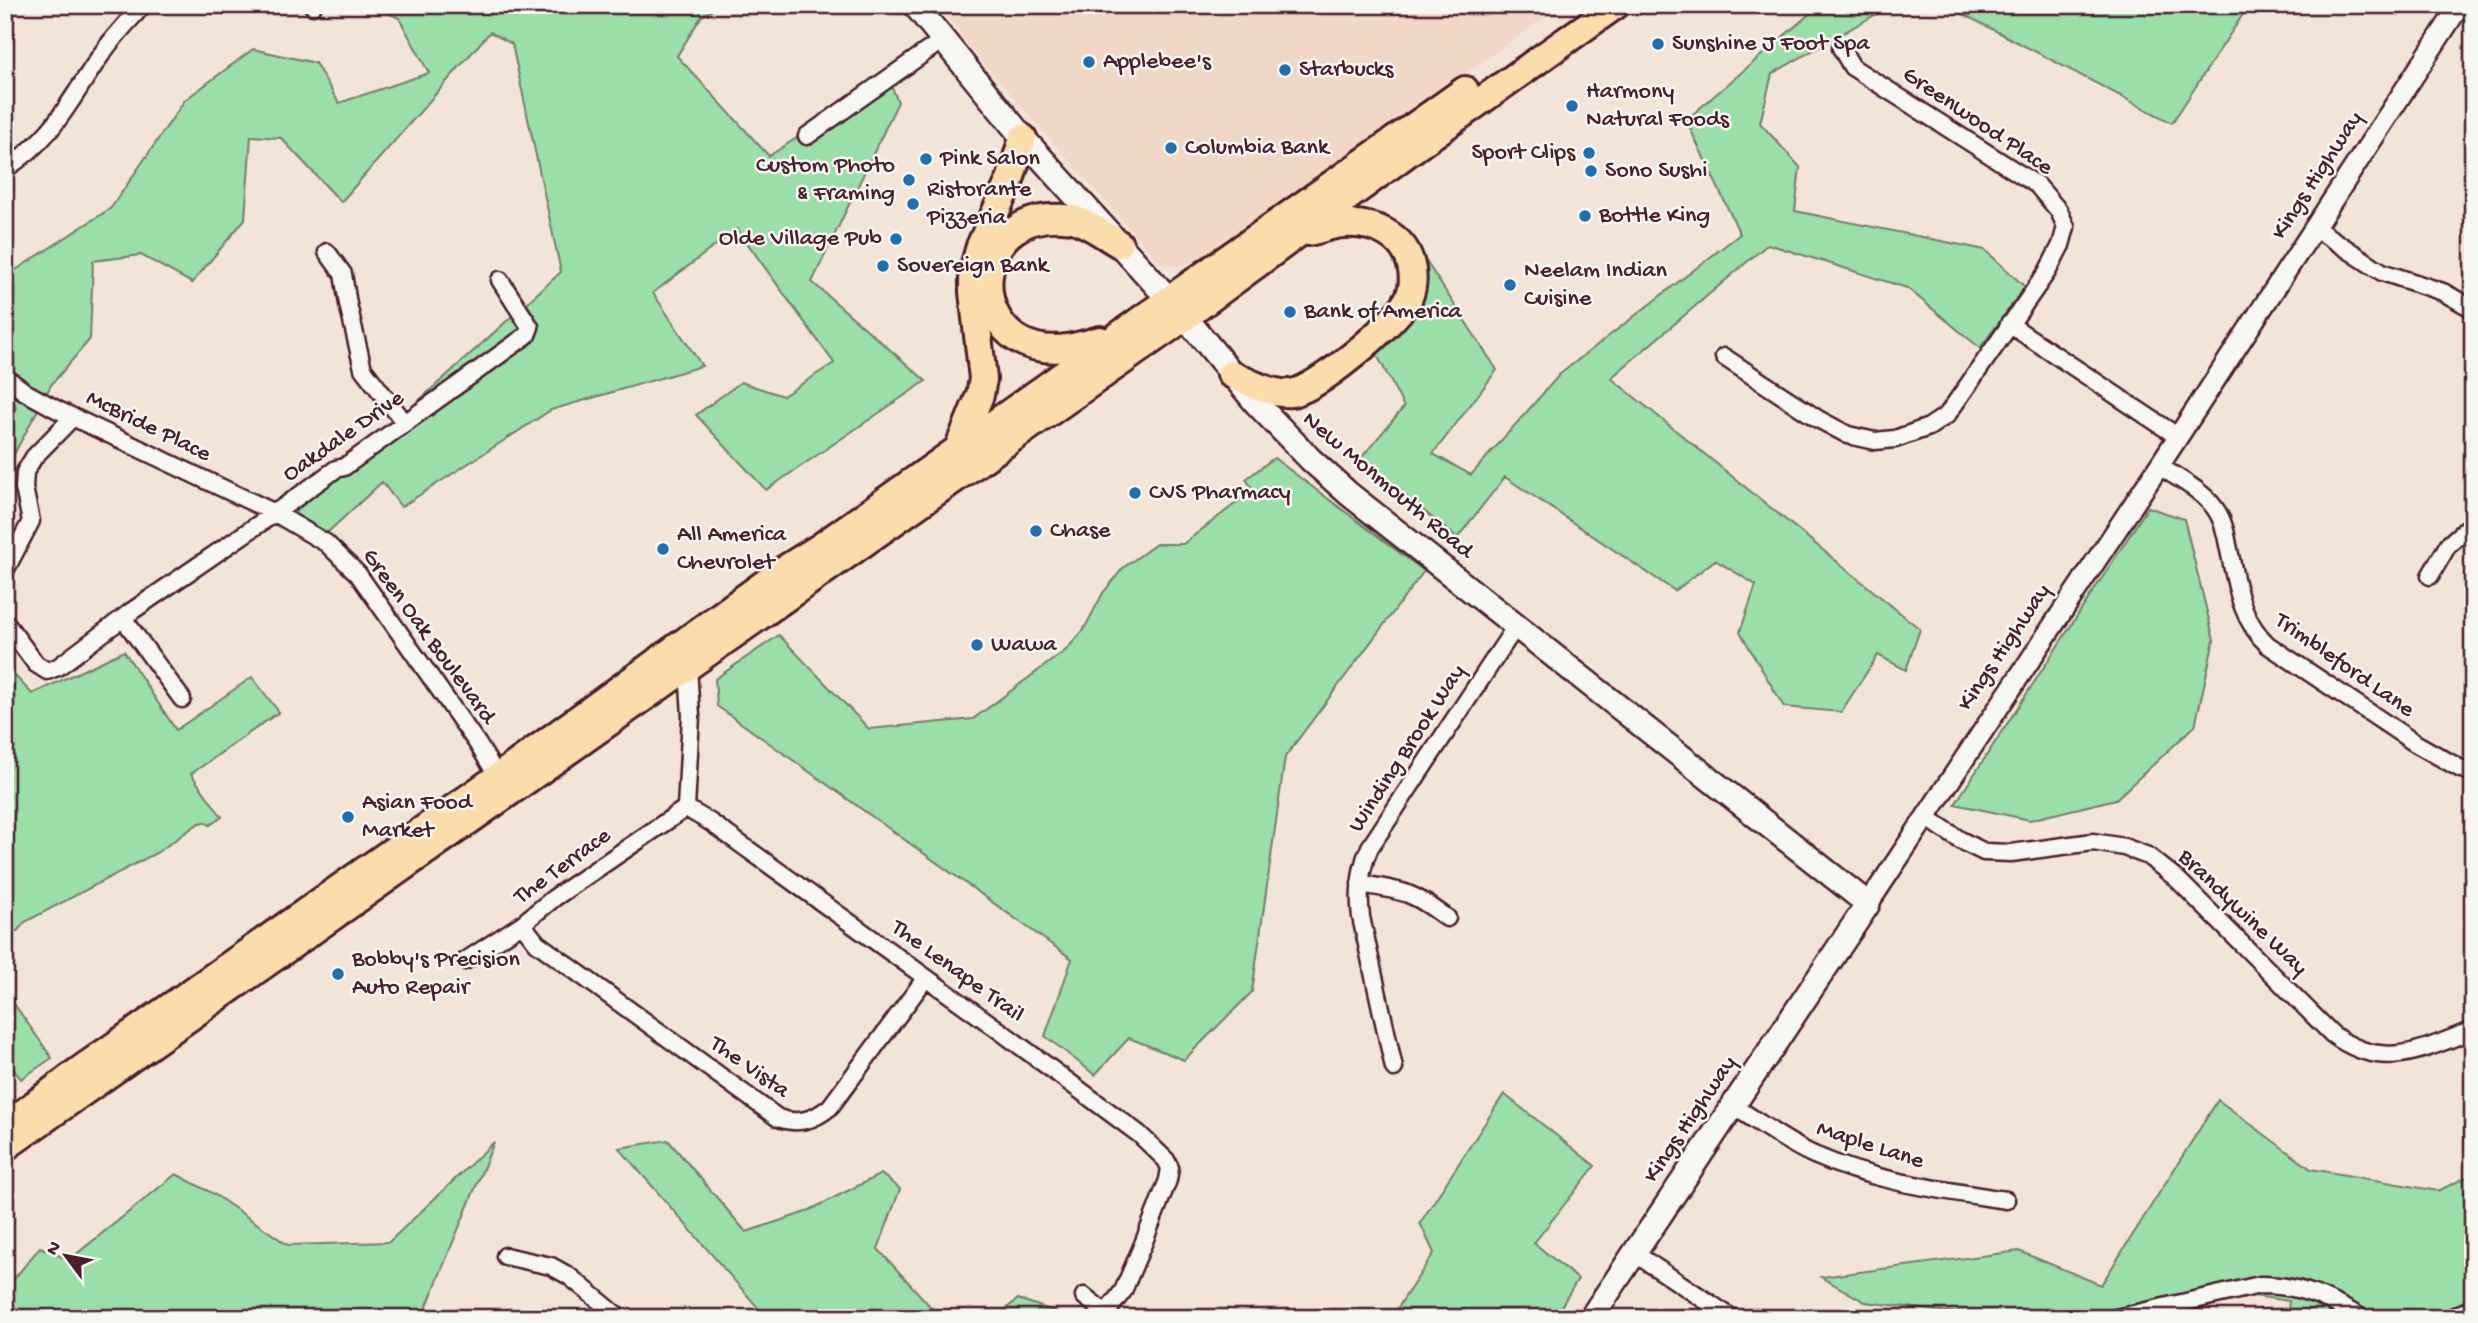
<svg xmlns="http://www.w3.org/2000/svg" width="2478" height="1323" viewBox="0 0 2478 1323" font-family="'Gochi Hand',sans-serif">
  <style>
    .built { fill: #f1d8c6 }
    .green { fill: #9adea9; stroke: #727e6a; stroke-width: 2 }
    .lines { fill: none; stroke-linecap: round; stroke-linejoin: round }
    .minor-casing { stroke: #4a1f2b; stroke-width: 21 }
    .tertiary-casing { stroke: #4a1f2b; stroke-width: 24 }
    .secondary-casing { stroke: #4a1f2b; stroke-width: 28 }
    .trunk-casing { stroke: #4a1f2b; stroke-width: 32 }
    .minor { stroke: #f6f6f2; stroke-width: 16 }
    .tertiary { stroke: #f6f6f2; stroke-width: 19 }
    .secondary { stroke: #f6f6f2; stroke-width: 23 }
    .trunk { stroke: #fbddab; stroke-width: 26 }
    .poi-dot { fill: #1f6fb2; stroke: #f6f6f2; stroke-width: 2.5 }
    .labels { text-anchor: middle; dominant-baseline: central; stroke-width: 5; stroke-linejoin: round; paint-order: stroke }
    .poi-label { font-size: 24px; fill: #4a1f2b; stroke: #f6f6f2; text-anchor: start }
    .street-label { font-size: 24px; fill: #4a1f2b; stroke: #f6f6f2 }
  </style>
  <rect width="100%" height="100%" fill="#f3e4d8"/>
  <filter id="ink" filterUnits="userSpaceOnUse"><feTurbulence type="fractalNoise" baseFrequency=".0143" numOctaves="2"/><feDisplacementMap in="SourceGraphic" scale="14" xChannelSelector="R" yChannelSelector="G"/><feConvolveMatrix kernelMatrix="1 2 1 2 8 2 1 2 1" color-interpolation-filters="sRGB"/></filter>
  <g filter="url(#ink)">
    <!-- built -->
    <path class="built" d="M952 5H1562L1195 265 1192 262 1178 266 1164 264 1157 260 962 39 959 31 942 12Z"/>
    <!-- green -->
    <path class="green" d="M371 5H720L701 17 677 56 769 156 888 78 898 102 812 282 926 381 766 490 696 415 741 382 783 396 834 363 737 229 653 293 702 366 551 410 401 507 382 482 327 533 291 516 561 272 512 44 490 32 341 202 281 138 251 136 245 219 192 283 141 255 93 261 90 339 51 385 5 471V425L16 407 5 387V277L111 208 185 100 253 49 315 63 339 103 429 73 399 18Z
      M1820 5H1892L1772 74 1760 123 1800 167 1795 211 1985 250 2025 287 1980 348 1907 288 1768 244 1611 378 1920 629 1906 670 1878 655 1841 712 1784 707 1740 632 1756 585 1715 560 1675 591 1505 477 1457 538 1360 459 1404 407 1372 345 1418 249 1497 370 1433 454 1471 475 1560 374 1740 234 1686 120Z
      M1946 5H2249L2172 123Z
      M1274 458 1424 571 1285 757 1252 992 1184 1060 1129 1038 1095 1075 1045 1036 1072 959 717 706 715 679 779 635 869 729 973 719 1066 650 1083 631 1103 593 1123 568 1156 544H1183L1253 490 1246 479Z
      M2148 507 2184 519 2214 640 2195 726 2116 799 2030 820 1955 804Z
      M124 651 176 730 252 677 279 712 191 774 222 817 210 825 205 822 199 823 158 852 25 922 11 938 5 950V665L32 694Z
      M5 991 52 1058 21 1079 5 1059Z
      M1504 1094 1595 1166 1534 1243 1578 1279 1554 1318H1391L1434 1253 1420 1223Z
      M2218 1100 2311 1169 2438 1191 2473 1174V1318H2287L2289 1301 2219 1291 2135 1318H1998L1865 1302 1821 1277 2019 1251 2101 1285Z
      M668 1140 746 1232 806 1212 881 1174 900 1189 878 1249 941 1318H767L619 1148Z
      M494 1142 422 1318H5V1290L40 1247 69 1260 176 1174 214 1194 288 1245 389 1242Z
      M1018 1299 1074 1318H995Z"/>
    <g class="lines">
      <!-- minor casing -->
      <g class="minor-casing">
        <path id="minor" d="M313 6V5
          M807 136 944 39
          M5 169C55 137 69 101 101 55 113 37 129 21 143 5
          M2315 228 2382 272 2443 292 2473 309
          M327 252 343 274 348 304 363 369 405 423
          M2009 324 2177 436
          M1724 357 1818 419 1848 435 1875 441 1895 439 1929 427 1947 415 2047 272 2061 245 2066 227 2059 211 2037 185 1852 67 1841 48
          M5 377 25 392 58 410 275 513 326 543 358 574 477 743 498 777
          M2159 466C2179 479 2206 492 2218 513 2224 523 2226 534 2228 545 2236 581 2239 618 2268 645L2415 743 2461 769 2473 772
          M5 571 31 521 24 488 25 472 34 457 73 417
          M2430 576 2448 545 2473 523
          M123 618 182 699
          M5 622 36 664 47 671 58 667 132 611 275 513 336 469 344 467 527 335 530 327 500 280
          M686 808 710 822 996 1028 1139 1134 1166 1160 1170 1168 1168 1180 1143 1244 1123 1291 1106 1313
          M686 808 691 716 688 667
          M1926 817 1960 840 1984 852 2011 853 2093 842 2124 847 2148 856 2177 879 2332 1034C2383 1072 2421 1050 2473 1030
          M1360 884C1404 891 1411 891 1447 918
          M522 924 537 943 778 1118C799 1125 814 1120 830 1107L925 979
          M465 961 522 924 554 898 686 808
          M1394 1068 1361 917C1358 893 1359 870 1370 847L1516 626
          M1732 1105C1759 1122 1785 1142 1814 1155 1875 1182 1941 1190 2006 1200
          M1634 1253 1732 1318
          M505 1256 551 1266 569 1276 620 1318
          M1084 1296 1112 1318
          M2116 1318 2260 1285C2302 1285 2327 1298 2362 1318
          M2450 1318 2473 1308"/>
      </g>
      <!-- tertiary casing -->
      <g class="tertiary-casing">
        <path id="tertiary" d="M1868 904 2159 466 2460 5"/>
      </g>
      <!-- secondary casing -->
      <g class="secondary-casing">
        <path id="secondary" d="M915 5 1023 138 1185 317 1256 403 1311 460 1349 494 1868 904 1591 1318"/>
      </g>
      <!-- trunk casing -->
      <g class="trunk-casing">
        <path id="trunk" d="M1100 340C1079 346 1059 352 1037 347 963 330 973 204 1072 219 1087 222 1105 236 1119 244
          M1231 374C1248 382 1272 395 1291 393 1317 390 1394 324 1407 301 1413 291 1414 277 1411 265 1404 235 1373 222 1344 224 1333 224 1320 230 1308 232
          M958 449 980 395 983 379 973 292V271L980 246 1010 180 1023 138
          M15 1119 77 1072 498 777 783 570 820 547 1465 90
          M5 1147 1185 317 1409 152 1616 5"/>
      </g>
      <!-- minor -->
      <use href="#minor" class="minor"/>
      <!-- tertiary -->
      <use href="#tertiary" class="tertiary"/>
      <!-- secondary -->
      <use href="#secondary" class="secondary"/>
      <!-- trunk -->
      <use href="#trunk" class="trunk"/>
    </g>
  </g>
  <!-- markers -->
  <g class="poi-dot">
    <circle cx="1658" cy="44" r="7"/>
    <circle cx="1089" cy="62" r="7"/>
    <circle cx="1285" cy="70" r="7"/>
    <circle cx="1572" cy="106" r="7"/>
    <circle cx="1171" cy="148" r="7"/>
    <circle cx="1589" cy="153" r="7"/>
    <circle cx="926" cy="159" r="7"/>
    <circle cx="1591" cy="171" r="7"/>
    <circle cx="909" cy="180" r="7"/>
    <circle cx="913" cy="204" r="7"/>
    <circle cx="1585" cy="216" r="7"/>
    <circle cx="896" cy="239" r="7"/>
    <circle cx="883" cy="266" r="7"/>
    <circle cx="1510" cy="285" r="7"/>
    <circle cx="1290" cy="312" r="7"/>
    <circle cx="1135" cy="493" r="7"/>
    <circle cx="1036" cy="531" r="7"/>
    <circle cx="663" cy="549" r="7"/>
    <circle cx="977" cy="645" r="7"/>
    <circle cx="348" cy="817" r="7"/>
    <circle cx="338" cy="974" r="7"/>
  </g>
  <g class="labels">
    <!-- poi labels -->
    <g class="poi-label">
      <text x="1672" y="44">Sunshine J Foot Spa</text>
      <text x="1103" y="62">Applebee's</text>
      <text x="1299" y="70">Starbucks</text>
      <text x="1586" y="92">Harmony<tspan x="1586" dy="28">Natural Foods</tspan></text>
      <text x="1185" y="148">Columbia Bank</text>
      <text x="1575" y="153" text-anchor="end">Sport Clips</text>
      <text x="940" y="159">Pink Salon</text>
      <text x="895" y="166" text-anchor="end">Custom Photo<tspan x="895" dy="28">&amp; Framing</tspan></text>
      <text x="1605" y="171">Sono Sushi</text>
      <text x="927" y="190">Ristorante<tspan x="927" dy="28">Pizzeria</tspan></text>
      <text x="1599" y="216">Bottle King</text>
      <text x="882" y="239" text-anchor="end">Olde Village Pub</text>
      <text x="897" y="266">Sovereign Bank</text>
      <text x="1524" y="271">Neelam Indian<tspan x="1524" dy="28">Cuisine</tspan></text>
      <text x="1304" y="312">Bank of America</text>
      <text x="1149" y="493">CVS Pharmacy</text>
      <text x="1050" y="531">Chase</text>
      <text x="677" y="535">All America<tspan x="677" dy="28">Chevrolet</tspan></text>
      <text x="991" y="645">Wawa</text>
      <text x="362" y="803">Asian Food<tspan x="362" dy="28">Market</tspan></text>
      <text x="352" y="960">Bobby's Precision<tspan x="352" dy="28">Auto Repair</tspan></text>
    </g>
    <!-- street labels -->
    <g class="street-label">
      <text transform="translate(1977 122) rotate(34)">Greenwood Place</text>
      <text transform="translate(2318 176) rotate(-57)">Kings Highway</text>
      <text transform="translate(148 427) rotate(26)">McBride Place</text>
      <text transform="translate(344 437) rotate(-35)">Oakdale Drive</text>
      <text transform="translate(1387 486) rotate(40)">New Monmouth Road</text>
      <text transform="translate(428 637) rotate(54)">Green Oak Boulevard</text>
      <text transform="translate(2005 648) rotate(-56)">Kings Highway</text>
      <text transform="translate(2344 666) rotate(35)">Trimbleford Lane</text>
      <text transform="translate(1408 749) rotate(-57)">Winding Brook Way</text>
      <text transform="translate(563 867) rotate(-36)">The Terrace</text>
      <text transform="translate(2242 913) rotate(44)">Brandywine Way</text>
      <text transform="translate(957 972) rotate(36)">The Lenape Trail</text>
      <text transform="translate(749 1068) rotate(35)">The Vista</text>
      <text transform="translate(1691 1120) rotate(-56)">Kings Highway</text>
      <text transform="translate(1870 1146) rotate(18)">Maple Lane</text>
    </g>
  </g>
  <!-- margin -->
  <rect width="2478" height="1323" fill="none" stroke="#f6f6f2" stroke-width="28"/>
  <rect x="14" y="14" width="2450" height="1295" fill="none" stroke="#4a1f2b" stroke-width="2.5" filter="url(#ink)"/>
  <!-- north arrow -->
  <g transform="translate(66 1256) rotate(302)" stroke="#f6f6f2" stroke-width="5" paint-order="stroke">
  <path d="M0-5L12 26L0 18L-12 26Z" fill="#4a1f2b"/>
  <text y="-10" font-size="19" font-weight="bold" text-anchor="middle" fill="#4a1f2b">N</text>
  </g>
</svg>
